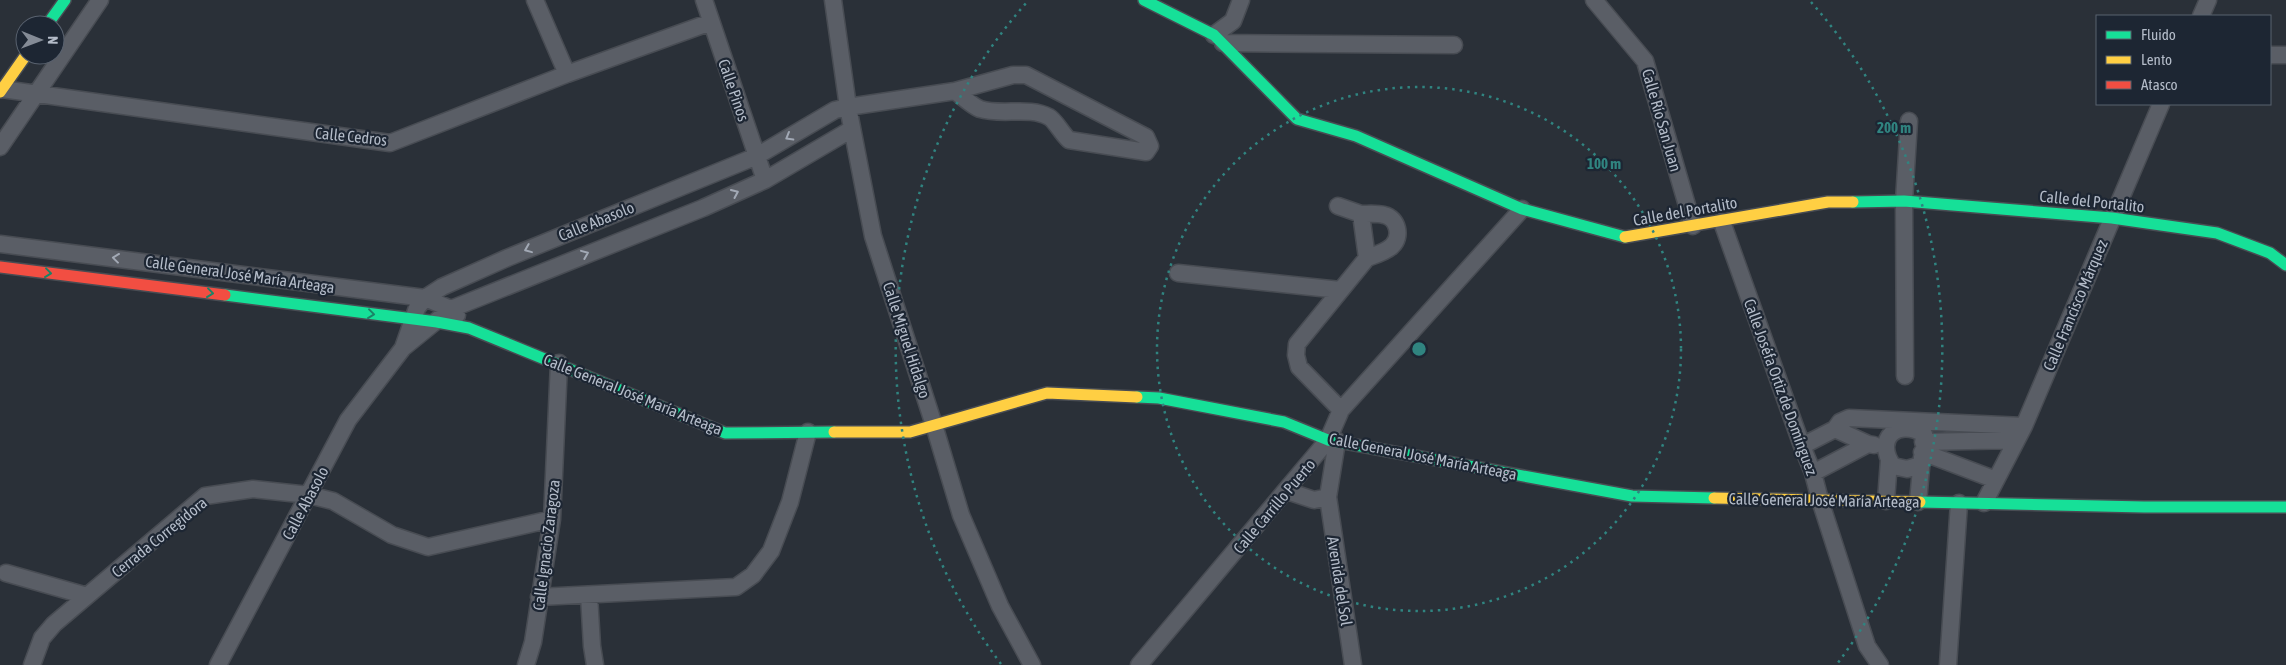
<svg xmlns="http://www.w3.org/2000/svg" width="2286" height="665" viewBox="0 0 2286 665" font-family="'Asap Condensed',sans-serif">
  <style>
    .lines { fill: none; stroke-linecap: round; stroke-linejoin: round }
    .street-casing { stroke: #484c53; stroke-width: 19 }
    .fast-casing { stroke: #484c53; stroke-width: 14 }
    .slow-casing { stroke: #484c53; stroke-width: 14 }
    .jam-casing { stroke: #484c53; stroke-width: 14 }
    .street { stroke: #5a5e66; stroke-width: 16 }
    .fast { stroke: #16e098; stroke-width: 11 }
    .slow { stroke: #ffcf43; stroke-width: 11 }
    .jam { stroke: #f24e42; stroke-width: 11 }
    .oneway { stroke: #a2a9b5 }
    .oneway2 { stroke: #1a8366 }
    .ring { fill: none; stroke: #308480; stroke-width: 2.5; stroke-dasharray: 2.5 5 }
    .labels { text-anchor: middle; dominant-baseline: central; stroke-width: 4.5; stroke-linejoin: round; paint-order: stroke }
    .street-label { font-size: 16px; fill: #b4bcc9; stroke: #1d2633 }
    .centre { fill: #308480; stroke: #1d2633; stroke-width: 2.5 }
    .ring-label { font-size: 15px; text-anchor: middle; font-weight: bold; fill: #308480; stroke: #1d2633; stroke-width: 4.5; stroke-linejoin: round; paint-order: stroke }
  </style>
  <rect width="100%" height="100%" fill="#2a3038"/>
  <g class="lines">
    <!-- street casing -->
    <g class="street-casing">
      <path id="street" d="M535 0 567 74
        M704 0 765 180
        M833 0 848 107 873 236 934 425 961 515 1000 606 1032 665
        M1594 0 1645 61 1693 226
        M2201 16 2208 0
        M1214 35 1233 21 1241 0
        M1223 43 1454 45
        M2270 55H2286
        M2 89 390 143 567 74 711 22
        M0 147 100 0
        M1338 206 1361 214 1367 258 1297 344 1296 355 1299 367 1341 410
        M1361 214C1368 214 1377 213 1384 215 1398 218 1402 237 1392 246 1386 252 1375 255 1367 258
        M1722 222 1802 446 1813 473 1820 500 1867 646 1880 665
        M0 244 425 298 451 309 457 315
        M1178 273 1340 290
        M403 348 417 308 425 298 442 287 507 258 757 156 835 110 848 107 955 91 1013 75H1026L1146 137 1150 146 1146 152 1069 140C1062 134 1055 120 1049 117 1029 106 1002 116 980 109 972 106 963 97 955 91
        M1905 376 1904 201 1909 121
        M1835 429 1868 444 1874 445
        M1337 441 1328 497 1353 665
        M1923 442 2016 440
        M1802 446 1835 429 1840 422 1849 418 2024 426
        M1922 452 1996 480
        M1921 465 1907 469 1893 466C1874 439 1897 418 1924 434
        M1813 473 1868 444
        M1287 491 1314 500 1328 497
        M1886 501 1889 460
        M1918 502 1922 457
        M1984 503 2024 426 2161 104
        M6 573 87 596
        M589 595 592 646 595 665
        M539 597 736 587 753 575 771 551 790 502 808 432
        M32 665 42 638 54 624 205 496 253 489 309 495 333 501 392 535 428 547 552 519
        M218 665 348 420 403 348 451 309 703 208 765 180 852 129
        M526 665 533 642 552 519 559 363
        M1139 665 1328 440 1341 410 1522 209
        M1948 665 1959 503"/>
    </g>
    <!-- fast casing -->
    <g class="fast-casing">
      <path id="fast" d="M1144 0 1214 35 1297 119 1356 136 1522 209 1625 237
        M47 25 65 0
        M1853 202 1904 201 2112 218 2217 233 2270 253 2286 265
        M225 295 437 322 469 328 725 433 834 432
        M1137 397 1159 398 1284 422 1328 440 1632 496 1714 498
        M1920 502 2144 507H2286"/>
    </g>
    <!-- slow casing -->
    <g class="slow-casing">
      <path id="slow" d="M0 92 26 55
        M1625 237 1828 202H1853
        M834 432H910L1047 393 1137 397
        M1714 498 1920 502"/>
    </g>
    <!-- jam casing -->
    <g class="jam-casing">
      <path id="jam" d="M0 267 225 295"/>
    </g>
    <!-- street -->
    <use href="#street" class="street"/>
    <!-- fast -->
    <use href="#fast" class="fast"/>
    <!-- slow -->
    <use href="#slow" class="slow"/>
    <!-- jam -->
    <use href="#jam" class="jam"/>
  </g>
  <!-- one-way arrows -->
  <defs><path id="oneway-chevron" d="M-2-3.5L2.5 0L-2 3.5" fill="none" stroke-width="1.6" stroke-linecap="round" stroke-linejoin="round" transform="scale(1.25)"/></defs>
  <g class="oneway">
    <use href="#oneway-chevron" transform="translate(789 137) rotate(150)"/>
    <use href="#oneway-chevron" transform="translate(735 193) rotate(-24)"/>
    <use href="#oneway-chevron" transform="translate(528 249) rotate(158)"/>
    <use href="#oneway-chevron" transform="translate(585 254) rotate(-22)"/>
    <use href="#oneway-chevron" transform="translate(116 258) rotate(-173)"/>
  </g>
  <g class="oneway2">
    <use href="#oneway-chevron" transform="translate(48 273) rotate(7)"/>
    <use href="#oneway-chevron" transform="translate(210 293) rotate(7)"/>
    <use href="#oneway-chevron" transform="translate(371 314) rotate(7)"/>
  </g>
  <!-- distance rings -->
  <g class="ring">
    <circle cx="1419" cy="349" r="262"/>
    <path d="M1001 664A524 524 0 0 1 1027 2M1811 2A524 524 0 0 1 1837 664"/>
  </g>
  <g class="labels">
    <!-- street labels -->
    <g class="street-label">
      <text transform="translate(734 90) rotate(71)">Calle Pinos</text>
      <text transform="translate(1662 120) rotate(74)">Calle Río San Juan</text>
      <text transform="translate(351 136) rotate(6)">Calle Cedros</text>
      <text transform="translate(2092 201) rotate(6)">Calle del Portalito</text>
      <text transform="translate(1685 211) rotate(-10)">Calle del Portalito</text>
      <text transform="translate(596 221) rotate(-22)">Calle Abasolo</text>
      <text transform="translate(240 274) rotate(8)">Calle General José María Arteaga</text>
      <text transform="translate(2075 305) rotate(-67)">Calle Francisco Márquez</text>
      <text transform="translate(907 340) rotate(72)">Calle Miguel Hidalgo</text>
      <text transform="translate(1781 387) rotate(70)">Calle Joséfa Ortiz de Domínguez</text>
      <text transform="translate(633 394) rotate(22)">Calle General José María Arteaga</text>
      <text transform="translate(1423 456) rotate(11)">Calle General José María Arteaga</text>
      <text transform="translate(1824 500) rotate(1)">Calle General José María Arteaga</text>
      <text transform="translate(305 503) rotate(-62)">Calle Abasolo</text>
      <text transform="translate(1274 506) rotate(-50)">Calle Carrillo Puerto</text>
      <text transform="translate(159 537) rotate(-39)">Cerrada Corregidora</text>
      <text transform="translate(546 545) rotate(-83)">Calle Ignacio Zaragoza</text>
      <text transform="translate(1340 581) rotate(81)">Avenida del Sol</text>
    </g>
  </g>
  <circle cx="1419" cy="349" r="8" class="centre"/>
  <g class="ring-label">
    <text x="1894" y="133">200 m</text>
    <text x="1604" y="169">100 m</text>
  </g>
  <!-- legend -->
  <rect x="2096" y="15" width="175" height="90" fill="#1d2633" stroke="#59626f"/>
  <rect x="2106" y="31" width="25" height="8" fill="#16e098" stroke="#59626f"/>
  <text x="2141" y="40" font-size="15" fill="#b4bcc9">Fluido</text>
  <rect x="2106" y="56" width="25" height="8" fill="#ffcf43" stroke="#59626f"/>
  <text x="2141" y="65" font-size="15" fill="#b4bcc9">Lento</text>
  <rect x="2106" y="81" width="25" height="8" fill="#f24e42" stroke="#59626f"/>
  <text x="2141" y="90" font-size="15" fill="#b4bcc9">Atasco</text>
  <!-- north arrow -->
  <g transform="translate(40 40) rotate(91)"><circle r="24" fill="#1d2633" stroke="#59626f"/>
  <path d="M0-4L9 19L0 12L-9 19Z" fill="#848b96"/>
  <text y="-8" font-size="14" font-weight="bold" text-anchor="middle" fill="#b4bcc9">N</text>
  </g>
</svg>
